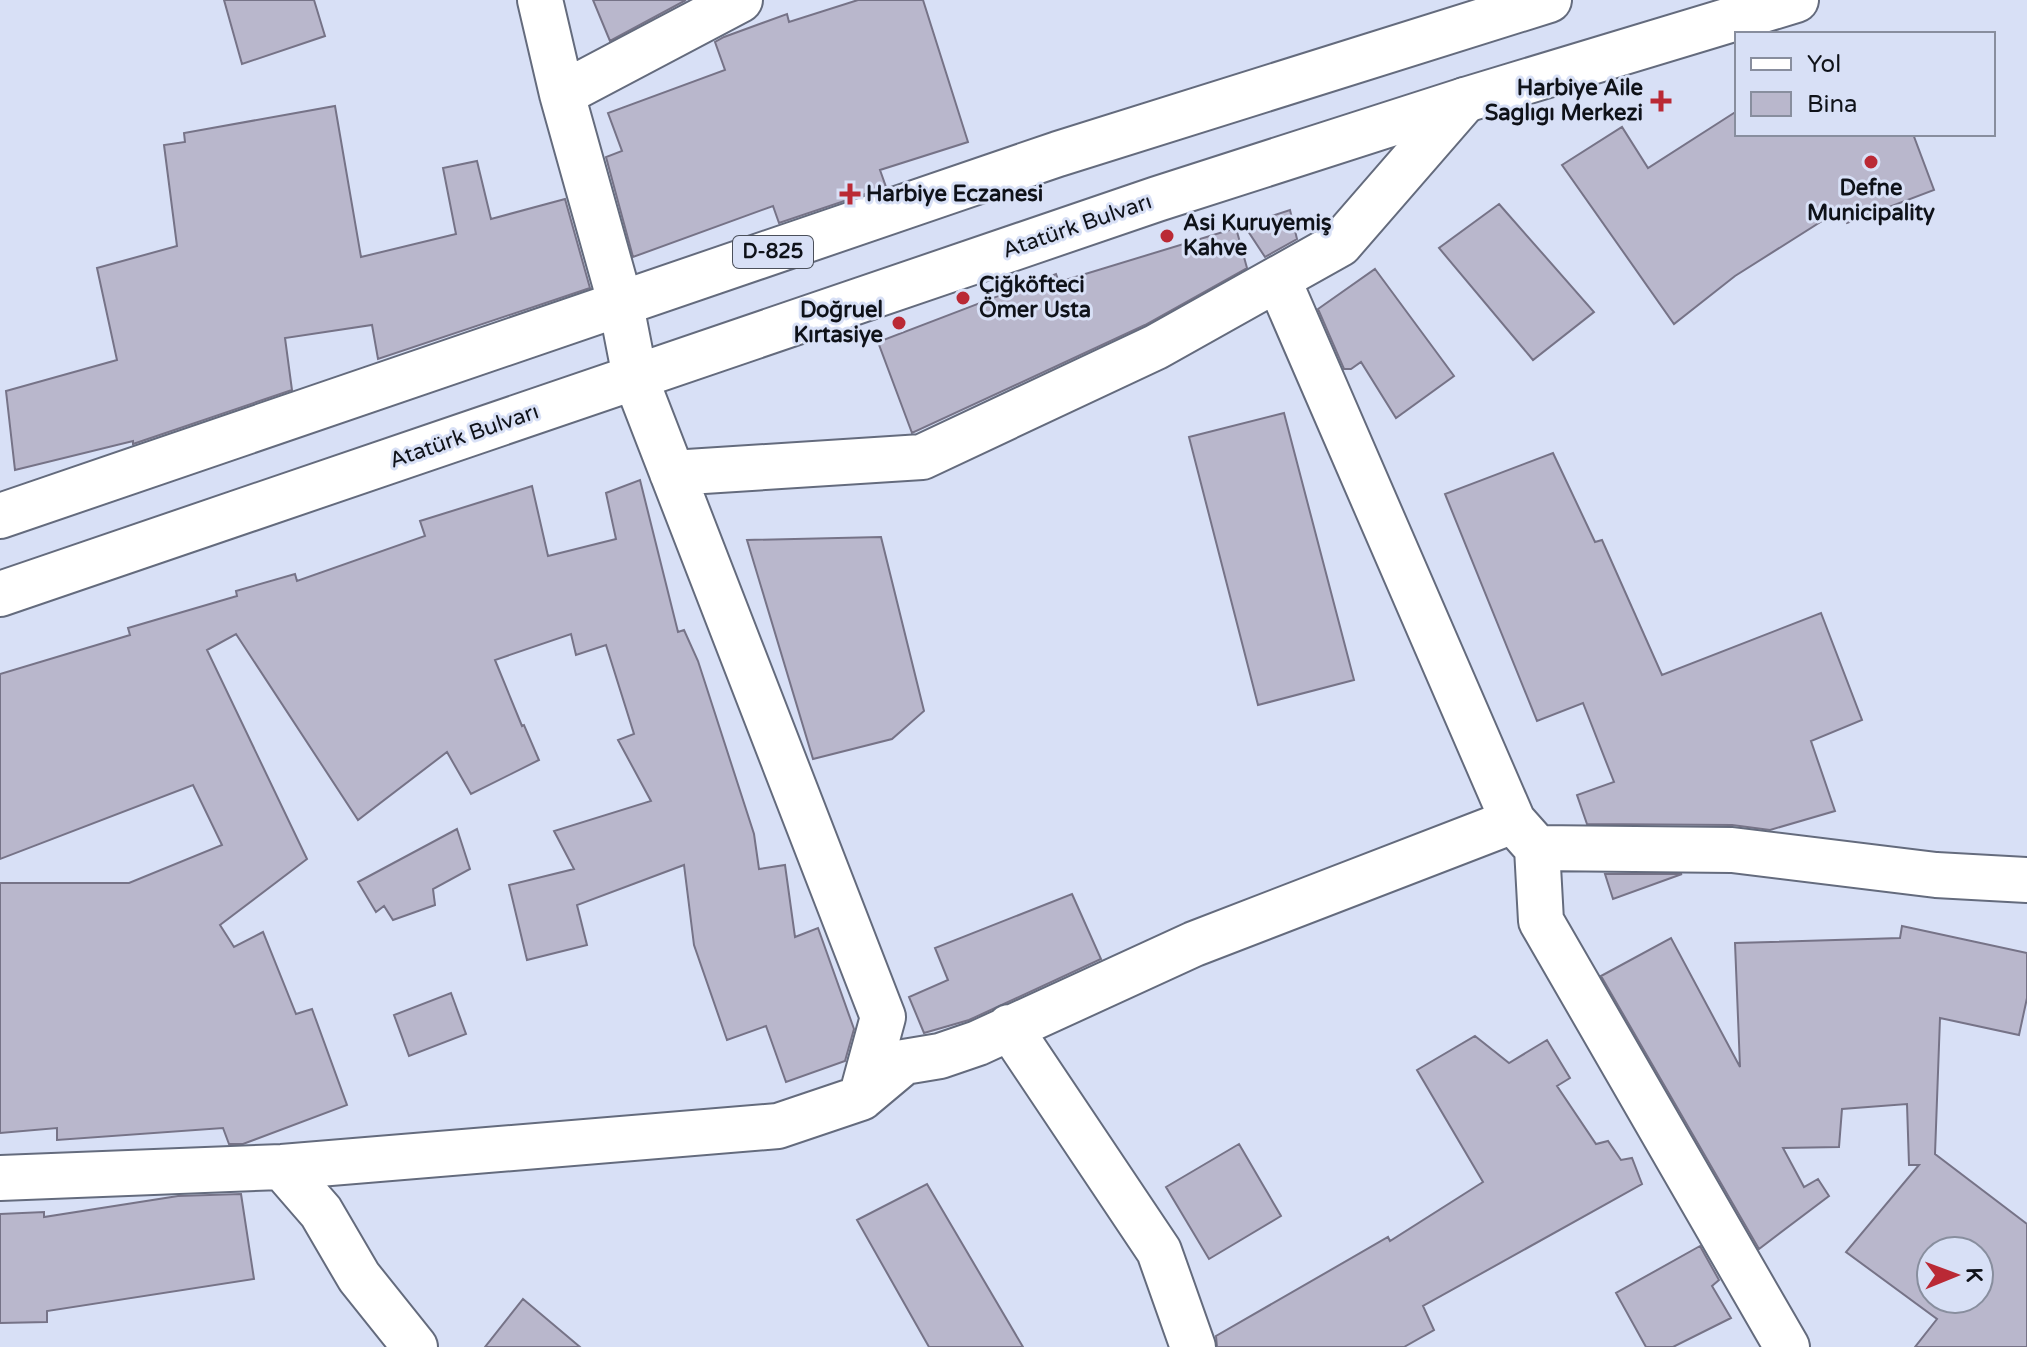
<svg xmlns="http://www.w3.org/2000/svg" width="2027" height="1347" viewBox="0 0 2027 1347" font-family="'Varela Round',sans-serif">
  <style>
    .building { fill: #b9b7cc; stroke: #767387; stroke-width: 2; fill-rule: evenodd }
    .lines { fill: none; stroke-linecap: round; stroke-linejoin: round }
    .minor-casing { stroke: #646b7d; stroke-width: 48 }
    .trunk-casing { stroke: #646b7d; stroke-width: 48 }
    .minor { stroke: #fff; stroke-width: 44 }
    .trunk { stroke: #fff; stroke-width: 44 }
    .poi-dot { fill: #ba2935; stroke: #d8e0f6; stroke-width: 3 }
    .labels { text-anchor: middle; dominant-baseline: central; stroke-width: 6; stroke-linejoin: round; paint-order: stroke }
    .shield { fill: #d8e0f6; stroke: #4b505b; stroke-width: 2 }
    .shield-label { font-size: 20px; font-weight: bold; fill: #0f1219 }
    .poi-label { font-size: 22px; font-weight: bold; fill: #0f1219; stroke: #d8e0f6; text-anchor: start }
    .street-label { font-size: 22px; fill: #0f1219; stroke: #d8e0f6 }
  </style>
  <rect width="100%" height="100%" fill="#d8e0f6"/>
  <!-- building -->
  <path class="building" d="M224 0H314L325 36 242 64Z
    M593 0H686L610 41Z
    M858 0H923L968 142 880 170 886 187 779 223 773 206 633 257 606 157 622 151 608 113 725 70 715 42 724 37 787 14 789 22Z
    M335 106 361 257 456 234 443 168 477 161 491 219 565 199 590 288 378 359 372 325 285 338 292 390 133 444V441L15 470 6 391 117 360 97 268 177 246 164 145 185 142 184 133Z
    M1737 111V134H1913L1934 190 1847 223 1841 209 1735 276 1674 324 1562 165 1622 127 1648 168Z
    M1499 204 1594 312 1533 360 1439 248Z
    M1290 210 1297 239 1265 257 1244 225Z
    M1236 228 1247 268 1145 325 912 433 878 342 1056 274 1059 282Z
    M1375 269 1454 376 1396 418 1361 362 1351 369H1344L1318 309Z
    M1284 413 1354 680 1258 705 1189 437Z
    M1553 453 1595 542 1602 540 1662 675 1821 613 1862 720 1811 741 1835 811 1770 830 1732 825 1587 824 1577 795 1614 782 1583 703 1537 721 1445 494Z
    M640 480 678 632 684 630 698 661 754 834 759 869 785 865 795 937 818 928 854 1029 845 1061 786 1082 766 1026 727 1040 694 945 684 865 577 905 587 945 527 960 509 885 574 869 554 831 651 801 618 740 634 734 606 645 576 655 571 634 495 660 522 726 524 725 539 760 471 794 447 752 358 820 236 634 207 650 307 859 220 925 234 947 263 932 296 1014 312 1009 347 1105 243 1144H229L223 1128 57 1140V1128L0 1133V883H129L222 845 193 785 0 859V674L130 635 128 628 237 596 236 591 295 574 297 581 425 536 420 521 532 486 548 556 616 539 606 493Z
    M881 537 924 711 892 739 813 759 747 540Z
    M457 829 470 869 433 889 435 905 393 920 384 906 376 912 358 882Z
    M1605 874H1682L1613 899Z
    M1072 894 1101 959 969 1020 924 1033 909 997 948 980 935 948Z
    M1902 926 2027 953V998L2019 1035 1940 1018 1935 1154 2027 1224V1347H1915L1937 1319 1846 1252 1919 1165H1909L1907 1104 1842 1109 1839 1147 1783 1148 1804 1187 1818 1179 1829 1196 1759 1249 1601 976 1671 938 1740 1067 1735 943 1900 938ZM1931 1251H1979V1299H1931Z
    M451 993 466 1034 409 1056 394 1015Z
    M1475 1036 1509 1063 1547 1040 1570 1078 1557 1086 1596 1144 1608 1141 1621 1160 1632 1158 1642 1184 1423 1306 1434 1330 1404 1347H1217L1216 1336 1388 1237 1390 1241 1483 1182 1417 1070Z
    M1239 1144 1281 1216 1209 1259 1166 1187Z
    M927 1184 1023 1347H929L857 1220Z
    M241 1194 254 1279 47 1311V1322L0 1323V1214L44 1212V1217L178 1196Z
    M1700 1246 1719 1280 1712 1286 1731 1318 1673 1347H1646L1616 1293Z
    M523 1299 580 1347H485Z"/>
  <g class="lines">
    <!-- minor casing -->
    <g class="minor-casing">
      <path id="minor" d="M540 0 562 94 621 305
        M562 94 740 0
        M1278 279 1513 821 1537 848 1732 850 1936 875 2027 880
        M635 377 883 1017 861 1098
        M672 473 922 457 1156 347 1340 244 1465 100
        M1537 848 1541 921 1787 1347
        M1009 1027 1159 1251 1193 1347
        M282 1167 321 1212 359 1277 415 1347
        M0 1178 282 1167 778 1126 861 1098 904 1062 940 1056 978 1043 1194 944 1513 821"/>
    </g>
    <!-- trunk casing -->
    <g class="trunk-casing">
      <path id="trunk" d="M621 305 635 377
        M0 516 1058 154 1549 0
        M0 594 1157 199 1465 100 1796 0"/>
    </g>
    <!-- minor -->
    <use href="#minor" class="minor"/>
    <!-- trunk -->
    <use href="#trunk" class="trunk"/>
  </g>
  <!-- markers -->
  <g class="poi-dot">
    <path d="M1657 89h8v8h8v8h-8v8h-8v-8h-8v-8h8z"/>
    <circle cx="1871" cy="162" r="8"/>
    <path d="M846 182h8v8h8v8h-8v8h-8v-8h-8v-8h8z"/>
    <circle cx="1167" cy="236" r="8"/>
    <circle cx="963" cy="298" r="8"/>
    <circle cx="899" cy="323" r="8"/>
  </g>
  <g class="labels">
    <!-- shield labels -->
    <rect class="shield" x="733" y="236" width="80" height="32" rx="6"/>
    <g class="shield-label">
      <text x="773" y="252">D-825</text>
    </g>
    <!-- poi labels -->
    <g class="poi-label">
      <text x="1643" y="88" text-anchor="end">Harbiye Aile<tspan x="1643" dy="25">Saglıgı Merkezi</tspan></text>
      <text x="1871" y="188" text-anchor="middle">Defne<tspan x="1871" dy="25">Municipality</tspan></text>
      <text x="866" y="194">Harbiye Eczanesi</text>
      <text x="1183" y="223">Asi Kuruyemiş<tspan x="1183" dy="25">Kahve</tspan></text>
      <text x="979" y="285">Çiğköfteci<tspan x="979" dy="25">Ömer Usta</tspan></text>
      <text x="883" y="310" text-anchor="end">Doğruel<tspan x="883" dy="25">Kırtasiye</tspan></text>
    </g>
    <!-- street labels -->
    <g class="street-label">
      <text transform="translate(1077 226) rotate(-19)">Atatürk Bulvarı</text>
      <text transform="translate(464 436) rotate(-19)">Atatürk Bulvarı</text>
    </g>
  </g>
  <!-- legend -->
  <rect x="1735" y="32" width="260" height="104" fill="#d8e0f6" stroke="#888e9e" stroke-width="2"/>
  <rect x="1751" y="58" width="40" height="12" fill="#ffffff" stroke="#888e9e" stroke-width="2"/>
  <text x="1807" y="72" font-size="24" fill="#0f1219">Yol</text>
  <rect x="1751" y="92" width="40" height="24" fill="#b9b7cc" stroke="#888e9e" stroke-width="2"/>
  <text x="1807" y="112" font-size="24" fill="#0f1219">Bina</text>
  <!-- north arrow -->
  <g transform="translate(1955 1275) rotate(89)"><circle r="38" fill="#d8e0f6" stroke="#888e9e" stroke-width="2"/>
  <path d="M0-6L14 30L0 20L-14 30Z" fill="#ba2935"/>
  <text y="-12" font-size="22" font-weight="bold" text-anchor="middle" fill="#0f1219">K</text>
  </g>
</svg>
